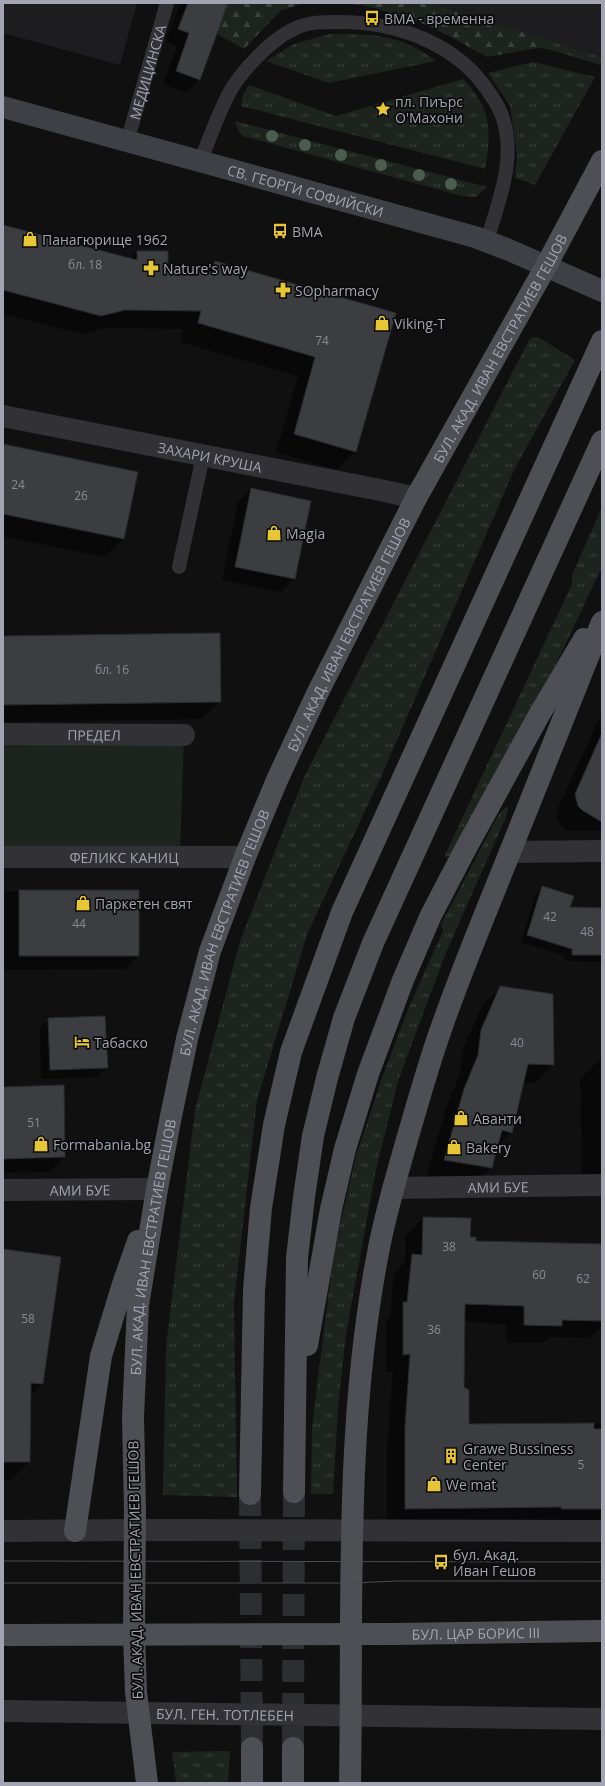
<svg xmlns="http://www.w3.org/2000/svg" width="605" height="1786" viewBox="0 0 605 1786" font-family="'Open Sans',sans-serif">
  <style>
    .built { fill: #1d1c1e }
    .grass { fill: url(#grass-tufts) }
    .forest { fill: url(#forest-firs) }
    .park { fill: #1d241e }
    .shadow { fill: #0007 }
    .building { fill: #3c3d41; stroke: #2b2a2d }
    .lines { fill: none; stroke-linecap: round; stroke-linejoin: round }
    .primary-tunnel { stroke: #2d2e31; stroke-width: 22; stroke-dasharray: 22 11; stroke-linecap: butt }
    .lane { stroke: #313136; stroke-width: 14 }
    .street { stroke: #313136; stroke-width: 22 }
    .secondary { stroke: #3f4046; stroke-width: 22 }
    .primary { stroke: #4e4e55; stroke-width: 22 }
    .tram { stroke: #4a4b51; stroke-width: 1 }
    .tree { fill: #4a5d4f }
    .labels { text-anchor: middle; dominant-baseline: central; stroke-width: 3.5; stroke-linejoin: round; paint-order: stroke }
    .number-label { font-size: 12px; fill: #888a95 }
    .poi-label { font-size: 14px; fill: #a2a4b1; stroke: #0b0b0c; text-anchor: start }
    .street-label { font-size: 14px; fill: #a2a4b1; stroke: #0b0b0c }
  </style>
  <defs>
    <pattern id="grass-tufts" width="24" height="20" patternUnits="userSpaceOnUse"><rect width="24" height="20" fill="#1d241e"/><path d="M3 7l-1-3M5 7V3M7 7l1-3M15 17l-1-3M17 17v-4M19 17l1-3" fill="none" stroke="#3b413c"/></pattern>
    <pattern id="forest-firs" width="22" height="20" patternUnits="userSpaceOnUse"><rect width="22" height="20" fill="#1d241e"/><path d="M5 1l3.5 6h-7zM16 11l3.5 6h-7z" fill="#3b413c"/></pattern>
  </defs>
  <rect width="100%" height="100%" fill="#101011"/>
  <!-- built -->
  <path class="built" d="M3 3H137L120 65 3 33Z
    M429 3H602V57L551 41Z"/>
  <!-- grass -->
  <path class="grass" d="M329 34C372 34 401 34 436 61L329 83 266 61 294 44Z
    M551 41 602 57 600 65 548 49Z
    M533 62 595 77 535 185 515 178 517 154 510 106 488 73Z
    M463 79C491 107 492 132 485 169L241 106 243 95 249 85 336 116Z
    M235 121 487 187 476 197 462 196 243 136 239 132Z
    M538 337 575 360 515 468 381 777 308 932 257 1100 234 1303 237 1497 163 1495 166 1346 195 1110 240 941 304 777 528 342 531 338Z
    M602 507V567L558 660 452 855 444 857 572 584V575Z
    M506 807 508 808 506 817 445 955 398 1081 376 1169 346 1334 338 1407 333 1494H311L312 1427 324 1330 334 1251 356 1156 383 1075 409 1007 443 931 441 924 499 814Z
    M230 1751 228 1783H176L172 1752Z"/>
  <!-- forest -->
  <path class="forest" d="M228 3H304L280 11 244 49 217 34Z
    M341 3H429L551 41 548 49 537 48 487 57 451 37 415 20 362 5Z"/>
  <!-- park -->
  <path class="park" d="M3 734 184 735 180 856 3 857Z"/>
  <!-- shadow -->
  <path class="shadow" d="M180 3H227L199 80 186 93 163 84 177 46 166 42Z
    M3 226 129 259 137 252H167V273H204L216 262 395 314 355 452 337 470 276 452 298 376 180 342 183 329 106 328 82 334 3 314Z
    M3 445 123 539 104 557 7 537 3 540Z
    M251 489 294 579 281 592 222 580 238 502Z
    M3 637 220 701 202 719 3 722Z
    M602 712V831H568L563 829 557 819 558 808Z
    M542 887 569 908 602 909V962L565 961V956L521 942 536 894Z
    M3 891H138V956L125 969 3 970Z
    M501 987 553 1065 535 1083H523L511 1132 497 1147 492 1167 473 1186 426 1178 446 1108 460 1074 463 1049 482 1006Z
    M49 1019 107 1068 97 1077 41 1079 40 1028Z
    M598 1061H602V1178H582L580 1079Z
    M63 1087 64 1157 50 1172 3 1173V1088Z
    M423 1218 469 1238 475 1242 602 1245V1327L590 1338 549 1337 543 1343H507L506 1324 464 1322 463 1387 468 1425 602 1424V1526L387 1527V1446L393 1372H386V1321L390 1317 394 1273 405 1262V1236Z
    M3 1250 60 1258 42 1384 30 1396 29 1462 11 1480H3Z"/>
  <!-- building -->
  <path class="building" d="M188 3H228L200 80 176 71 189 33 178 29Z
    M3 225 137 260V251H168V272H212L215 261 396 313 356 452 294 434 315 357 198 323 201 311 125 310 101 316 3 290Z
    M3 444 138 472 124 539 3 514Z
    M251 488 311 501 295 579 235 567Z
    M220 633 221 702 3 705V636Z
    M602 733V822L582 810 578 806 575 794Z
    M542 886 574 896 570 907 602 908V955H572V949L527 935Z
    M19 890H139V956H19Z
    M500 986 553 994 554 1065 528 1064 512 1133 502 1130 492 1168 444 1160 464 1089 478 1055 481 1030Z
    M105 1016 108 1068 50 1070 48 1018Z
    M64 1085 65 1157 3 1159V1087Z
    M423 1217 471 1218 470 1237H476V1241L602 1244V1321L562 1320V1326L524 1325V1306L465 1304 464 1387 469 1390V1424L594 1423V1429H602V1509H561V1507L405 1509V1427L410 1354 403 1355V1302H407L412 1254 422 1255Z
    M3 1249 61 1257 43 1384 31 1383 30 1462H3Z"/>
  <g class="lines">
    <!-- primary-tunnel -->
    <path class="primary-tunnel" d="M250 1494 252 1748
      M293 1748 294 1492"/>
    <!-- lane -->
    <g class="lane">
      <path id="s1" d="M127 142 167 3"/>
      <path d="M200 162C209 140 217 117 228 95 240 72 272 38 296 28 310 21 329 22 344 22 398 23 457 44 488 91 499 106 505 119 507 138 511 173 496 209 487 241"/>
      <path d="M179 567 203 456"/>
    </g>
    <!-- street -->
    <g class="street">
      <path id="s2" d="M3 416 385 491 416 498"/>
      <path id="s3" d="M3 734 184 735"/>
      <path d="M510 852 602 851"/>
      <path id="s4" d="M3 857H245"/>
      <path id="s5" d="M393 1188 602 1185"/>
      <path id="s6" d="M3 1190 157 1189"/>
      <path d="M3 1531 134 1530 602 1531"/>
      <path id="s7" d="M3 1711 602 1719"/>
    </g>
    <!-- secondary -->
    <path class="secondary" id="s8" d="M3 107 475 237 509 250 602 291"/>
    <!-- primary -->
    <g class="primary">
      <path d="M307 1345 331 1209 345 1149 368 1074 403 980 431 915 466 848 539 715 584 639"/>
      <path d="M294 1492 297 1258 304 1197 313 1136 327 1078 344 1018 373 943 602 441"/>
      <path d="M250 1494 254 1290 261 1208 274 1125 291 1052 342 912 602 341"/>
      <path d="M75 1531 101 1356 123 1284 138 1241"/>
      <path id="s9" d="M3 1635 396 1634 602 1631"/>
      <path d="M252 1748V1783"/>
      <path d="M293 1748V1783"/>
      <path id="s10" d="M147 1783 136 1692 134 1635 135 1510 133 1417 138 1305 157 1189 171 1116 187 1039 210 951 245 857 277 780 317 694 416 498 546 266 602 161"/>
      <path d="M350 1783C353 1606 344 1428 378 1253 385 1214 397 1175 408 1136 418 1102 428 1066 440 1032 461 971 486 912 510 852 541 776 571 699 602 622"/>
    </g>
    <!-- tram -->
    <path class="tram" d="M3 1561 602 1562
      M3 1583H352L397 1581H602"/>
  </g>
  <!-- trees -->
  <g class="tree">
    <circle cx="272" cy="136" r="6"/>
    <circle cx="305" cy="145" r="6"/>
    <circle cx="341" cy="155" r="6"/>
    <circle cx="381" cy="165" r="6"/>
    <circle cx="419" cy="175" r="6"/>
    <circle cx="451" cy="184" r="6"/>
  </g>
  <!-- icons -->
  <defs>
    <g id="bus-bare" transform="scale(1.2)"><path d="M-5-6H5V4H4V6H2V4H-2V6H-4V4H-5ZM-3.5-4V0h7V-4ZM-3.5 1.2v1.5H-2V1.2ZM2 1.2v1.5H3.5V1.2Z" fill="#e6c634" stroke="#0b0b0c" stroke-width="2.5" paint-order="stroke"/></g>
    <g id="sight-bare" transform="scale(1.2)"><path d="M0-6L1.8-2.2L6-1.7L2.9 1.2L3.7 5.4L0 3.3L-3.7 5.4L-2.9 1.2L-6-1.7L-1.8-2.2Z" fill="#e6c634" stroke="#0b0b0c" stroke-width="2.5" paint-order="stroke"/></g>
    <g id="shop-bare" transform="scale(1.2)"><path d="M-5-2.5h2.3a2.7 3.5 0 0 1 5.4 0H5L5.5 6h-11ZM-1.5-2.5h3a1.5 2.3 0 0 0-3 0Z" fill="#e6c634" stroke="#0b0b0c" stroke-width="2.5" paint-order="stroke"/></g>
    <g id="pharmacy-bare" transform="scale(1.2)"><path d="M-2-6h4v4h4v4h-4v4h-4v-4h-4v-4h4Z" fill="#e6c634" stroke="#0b0b0c" stroke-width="2.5" paint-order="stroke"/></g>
    <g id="hotel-bare" transform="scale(1.2)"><path d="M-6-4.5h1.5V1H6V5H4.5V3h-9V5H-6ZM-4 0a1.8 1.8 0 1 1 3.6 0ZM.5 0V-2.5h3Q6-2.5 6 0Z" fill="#e6c634" stroke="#0b0b0c" stroke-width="2.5" paint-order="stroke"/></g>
    <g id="building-bare" transform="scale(1.2)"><path d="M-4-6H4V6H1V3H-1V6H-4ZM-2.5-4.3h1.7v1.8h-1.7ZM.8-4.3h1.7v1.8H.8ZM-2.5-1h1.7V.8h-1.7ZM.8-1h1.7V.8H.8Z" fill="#e6c634" stroke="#0b0b0c" stroke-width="2.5" paint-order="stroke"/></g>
  </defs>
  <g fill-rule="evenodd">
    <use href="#bus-bare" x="372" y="18"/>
    <use href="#sight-bare" x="383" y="109"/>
    <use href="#bus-bare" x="280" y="231"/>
    <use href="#shop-bare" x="30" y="239"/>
    <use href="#pharmacy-bare" x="151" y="268"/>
    <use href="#pharmacy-bare" x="283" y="290"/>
    <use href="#shop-bare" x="382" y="323"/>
    <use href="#shop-bare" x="274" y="533"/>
    <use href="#shop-bare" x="83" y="903"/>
    <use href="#hotel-bare" x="82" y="1042"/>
    <use href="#shop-bare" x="461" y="1118"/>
    <use href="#shop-bare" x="41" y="1144"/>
    <use href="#shop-bare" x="454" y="1147"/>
    <use href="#building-bare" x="451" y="1456"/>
    <use href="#shop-bare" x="434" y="1484"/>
    <use href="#bus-bare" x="441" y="1562"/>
  </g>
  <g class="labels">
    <!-- number labels -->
    <g class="number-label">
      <text x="85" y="264">бл. 18</text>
      <text x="322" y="340">74</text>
      <text x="18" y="484">24</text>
      <text x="81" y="495">26</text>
      <text x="112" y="669">бл. 16</text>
      <text x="550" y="916">42</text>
      <text x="79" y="923">44</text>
      <text x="587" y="931">48</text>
      <text x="517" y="1042">40</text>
      <text x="34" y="1122">51</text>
      <text x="449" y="1246">38</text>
      <text x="539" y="1274">60</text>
      <text x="583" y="1278">62</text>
      <text x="28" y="1318">58</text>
      <text x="434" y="1329">36</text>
      <text x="581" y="1464">5</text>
    </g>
    <!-- poi labels -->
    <g class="poi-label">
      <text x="384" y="18">ВМА - временна</text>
      <text x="395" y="101">пл. Пиърс<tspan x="395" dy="16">О'Махони</tspan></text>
      <text x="292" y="231">ВМА</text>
      <text x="42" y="239">Панагюрище 1962</text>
      <text x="163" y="268">Nature's way</text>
      <text x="295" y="290">SOpharmacy</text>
      <text x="394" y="323">Viking-T</text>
      <text x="286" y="533">Magia</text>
      <text x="95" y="903">Паркетен свят</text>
      <text x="94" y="1042">Табаско</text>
      <text x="473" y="1118">Аванти</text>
      <text x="53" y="1144">Formabania.bg</text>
      <text x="466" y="1147">Bakery</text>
      <text x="463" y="1448">Grawe Bussiness<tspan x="463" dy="16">Center</tspan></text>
      <text x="446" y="1484">We mat</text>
      <text x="453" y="1554">бул. Акад.<tspan x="453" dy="16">Иван Гешов</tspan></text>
    </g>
    <!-- street labels -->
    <g class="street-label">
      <text stroke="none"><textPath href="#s1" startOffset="73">МЕДИЦИНСКА</textPath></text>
      <text stroke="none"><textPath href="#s8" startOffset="314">СВ. ГЕОРГИ СОФИЙСКИ</textPath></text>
      <text stroke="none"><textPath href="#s10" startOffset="1510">БУЛ. АКАД. ИВАН ЕВСТРАТИЕВ ГЕШОВ</textPath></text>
      <text stroke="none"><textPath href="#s2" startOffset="211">ЗАХАРИ КРУША</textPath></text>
      <text stroke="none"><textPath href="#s10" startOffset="1186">БУЛ. АКАД. ИВАН ЕВСТРАТИЕВ ГЕШОВ</textPath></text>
      <text stroke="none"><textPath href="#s3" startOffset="91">ПРЕДЕЛ</textPath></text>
      <text stroke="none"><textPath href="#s4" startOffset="121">ФЕЛИКС КАНИЦ</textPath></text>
      <text stroke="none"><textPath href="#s10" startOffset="862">БУЛ. АКАД. ИВАН ЕВСТРАТИЕВ ГЕШОВ</textPath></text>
      <text stroke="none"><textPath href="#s5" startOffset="105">АМИ БУЕ</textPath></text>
      <text stroke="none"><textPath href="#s6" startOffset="77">АМИ БУЕ</textPath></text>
      <text stroke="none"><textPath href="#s10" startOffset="538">БУЛ. АКАД. ИВАН ЕВСТРАТИЕВ ГЕШОВ</textPath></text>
      <text transform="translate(135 1570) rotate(-91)">БУЛ. АКАД. ИВАН ЕВСТРАТИЕВ ГЕШОВ</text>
      <text stroke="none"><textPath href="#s9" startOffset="473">БУЛ. ЦАР БОРИС III</textPath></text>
      <text stroke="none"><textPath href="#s7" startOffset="222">БУЛ. ГЕН. ТОТЛЕБЕН</textPath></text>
    </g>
  </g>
  <!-- border -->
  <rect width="605" height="1786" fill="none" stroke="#a2a4b1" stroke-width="8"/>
</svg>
